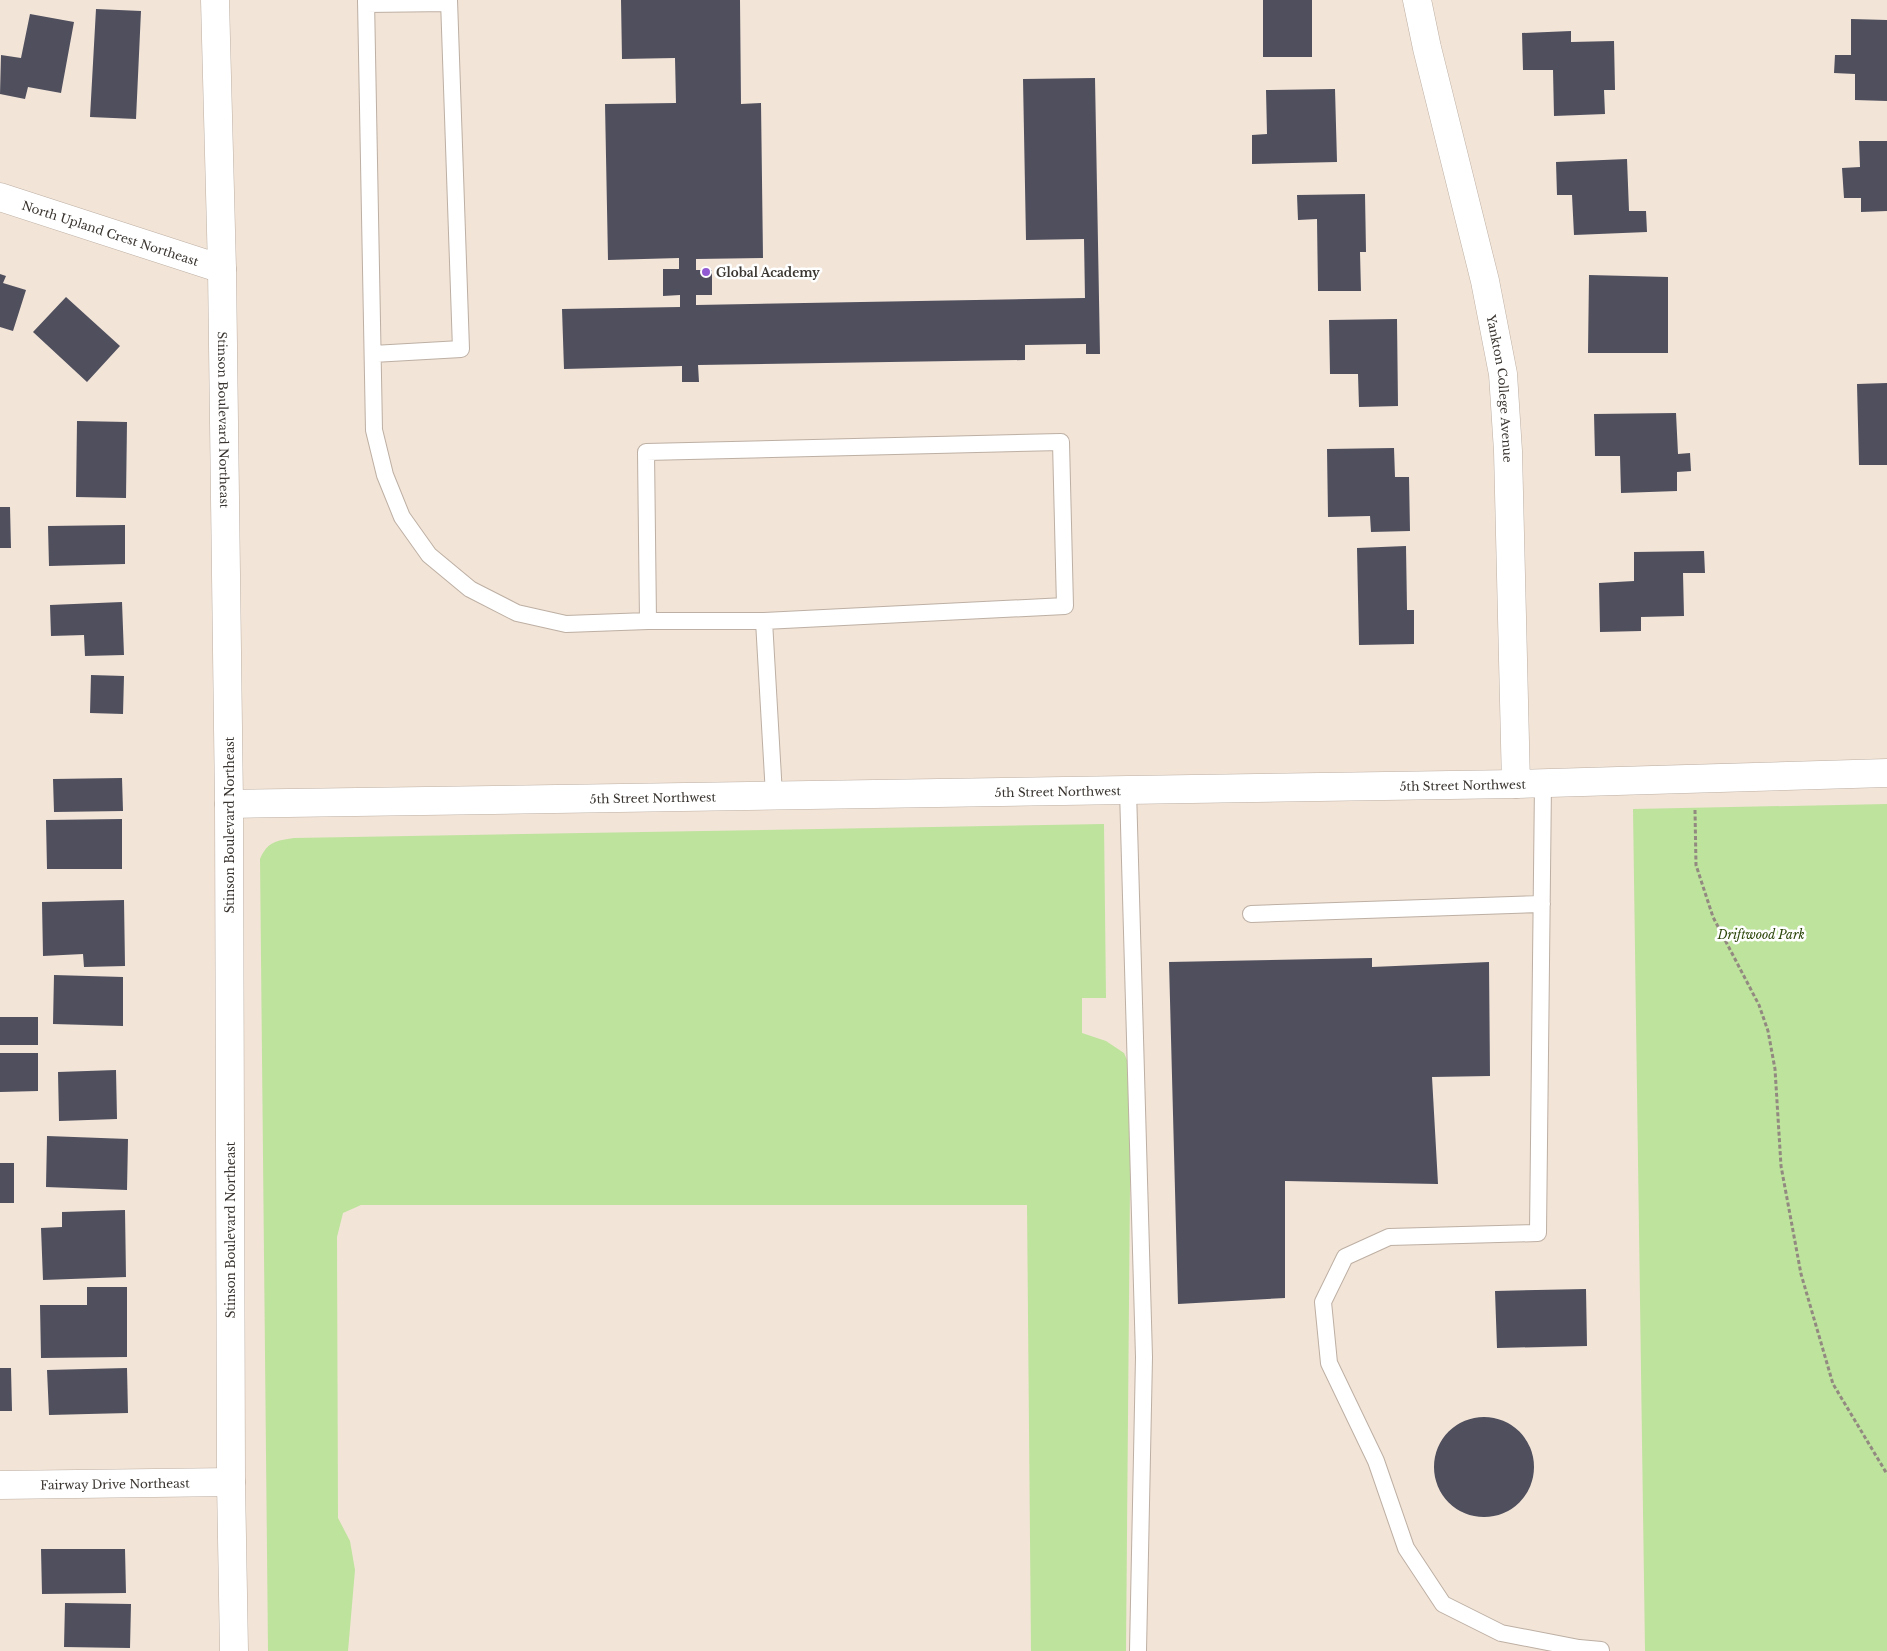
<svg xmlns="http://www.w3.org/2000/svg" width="1887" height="1651" viewBox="0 0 1887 1651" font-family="'Libre Baskerville',serif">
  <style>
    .green { fill: #bee39d }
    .building { fill: #4f4f5e }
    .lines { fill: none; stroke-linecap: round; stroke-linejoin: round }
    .service-casing { stroke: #bdafa3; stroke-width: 18 }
    .minor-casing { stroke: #bdafa3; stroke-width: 29 }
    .tertiary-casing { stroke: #bdafa3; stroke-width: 29 }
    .path { stroke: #928980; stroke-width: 3; stroke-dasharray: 4 2.5; stroke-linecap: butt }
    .service { stroke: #fff; stroke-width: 16 }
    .minor { stroke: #fff; stroke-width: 28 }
    .tertiary { stroke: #fff; stroke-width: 28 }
    .poi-dot { fill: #925ad2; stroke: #fff; stroke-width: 2 }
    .labels { text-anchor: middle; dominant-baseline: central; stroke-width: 5; stroke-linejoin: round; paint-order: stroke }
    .street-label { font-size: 12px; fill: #3a3530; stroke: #fff }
    .poi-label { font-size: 12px; font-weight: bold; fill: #3a3530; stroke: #fff; text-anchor: start }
    .park-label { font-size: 12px; font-style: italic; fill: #2b4509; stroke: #fff }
  </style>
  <rect width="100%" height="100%" fill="#f2e4d7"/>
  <!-- green -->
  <path class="green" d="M1887 804V1651H1645L1633 809Z
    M1104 824 1106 998H1082V1033L1106 1041 1124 1053 1131 1069 1126 1651H1031L1027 1205H361L343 1213 337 1237 338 1518 350 1541 355 1570 348 1651H268L260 859C268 841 276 841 294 838Z"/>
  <!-- building -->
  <path class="building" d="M621 0H740L741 104 761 103 763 258 696 259V270H712V295H696V305L1085 298 1084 239 1026 240 1023 79 1095 78 1100 354H1086V344L1025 345V360L698 365 699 382H682V366L564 369 562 309 680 307V295L663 296V269H679V258L608 260 605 104 676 103 675 58 622 59Z
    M1263 0H1312V57H1263Z
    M96 9 141 11 136 119 90 117Z
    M30 14 74 22 61 93 28 87 25 99 0 94 1 55 21 58Z
    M1851 19 1887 20V101L1855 100V74L1834 73 1835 55H1851Z
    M1571 31V42L1614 41 1615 90H1604L1605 114 1554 116 1553 70H1523L1522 33Z
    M1335 89 1337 162 1252 164V135L1267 134 1266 90Z
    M1859 141H1887V211L1861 212V198H1844L1842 168 1860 167Z
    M1627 159 1629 211H1646L1647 232 1574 235 1572 195H1557L1556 162Z
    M1365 194 1366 252H1360L1361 291H1318L1317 219 1298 220 1297 195Z
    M0 274 6 276 3 283 26 290 13 331 0 327Z
    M1589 275 1668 277V353H1588Z
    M66 297 120 346 87 382 33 332Z
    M1397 319 1398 406 1359 407 1358 374H1330L1329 320Z
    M1887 383V465H1859L1857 384Z
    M1676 413 1678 454 1690 453 1691 471 1677 472V491L1621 493 1620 456H1595L1594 414Z
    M77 421 127 422 126 498 76 497Z
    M1394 448 1395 477H1409L1410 531 1371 532 1370 516 1328 517 1327 449Z
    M0 507H10L11 548H0Z
    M125 525V564L49 566 48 526Z
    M1406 546 1407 610H1414V644L1359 645 1357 548Z
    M1704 551 1705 573H1683L1684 616 1641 617V631L1600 632 1599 583 1634 581V552Z
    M122 602 124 655 85 656 84 635 51 636 50 605Z
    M91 675 124 676 123 714 90 713Z
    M122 778 123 811 54 812 53 779Z
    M122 819V869H47L46 820Z
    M124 900 125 966 84 967 83 954 43 956 42 902Z
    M1372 958V967L1489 962 1490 1076 1432 1077 1438 1184 1285 1181V1298L1178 1304 1169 962Z
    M54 975 123 977V1026L53 1024Z
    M0 1017H38V1045H0Z
    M0 1053H38V1091L0 1092Z
    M116 1070 117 1119 59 1121 58 1072Z
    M47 1136 128 1139 127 1190 46 1187Z
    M0 1163H14V1203H0Z
    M125 1210 126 1277 43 1280 41 1228 62 1227V1212Z
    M87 1287H127V1357L41 1358 40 1305H87Z
    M1586 1289 1587 1346 1497 1348 1495 1291Z
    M0 1368H11L12 1411H0Z
    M127 1368 128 1413 49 1415 47 1370Z
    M1434 1467a50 50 0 1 1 100 0a50 50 0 1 1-100 0Z
    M41 1549H125L126 1593 42 1594Z
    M65 1603 131 1604 130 1648 64 1647Z"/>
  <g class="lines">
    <!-- service casing -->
    <g class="service-casing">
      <path id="service" d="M366 0 374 430 385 475 402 517 429 555 470 589 517 613 566 624 648 621H764L774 795
        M366 4 449 3
        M373 354 461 349 449 0
        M648 621 646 452 1061 442 1065 606 764 621
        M1543 783 1538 1233 1389 1237 1345 1257 1323 1302 1329 1363 1376 1461 1406 1548 1443 1604 1501 1633 1579 1648 1601 1650
        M1128 790 1144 1357 1138 1651
        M1251 914 1542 904"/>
    </g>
    <!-- minor casing -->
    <g class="minor-casing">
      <g id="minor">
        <path id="s1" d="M215 0 222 269 229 804"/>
        <path id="s2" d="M1417 0 1427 48 1485 281 1503 374 1508 451 1516 784"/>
        <path id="s3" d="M0 197 222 269"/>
      </g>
    </g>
    <!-- tertiary casing -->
    <g class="tertiary-casing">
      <g id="tertiary">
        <path id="s4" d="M0 1485 231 1482"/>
        <path id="s5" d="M234 1651 231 1482 229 804 1516 784 1887 773"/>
      </g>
    </g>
    <!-- path -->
    <path class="path" d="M1695 810 1696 865 1713 917 1759 1005 1768 1031 1775 1069 1781 1166 1801 1274 1833 1384 1887 1474"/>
    <!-- service -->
    <use href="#service" class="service"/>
    <!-- minor -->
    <use href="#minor" class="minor"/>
    <!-- tertiary -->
    <use href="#tertiary" class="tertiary"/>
  </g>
  <!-- markers -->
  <circle class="poi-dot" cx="706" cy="272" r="5"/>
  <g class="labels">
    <!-- street labels -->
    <g class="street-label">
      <text stroke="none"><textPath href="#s3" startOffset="116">North Upland Crest Northeast</textPath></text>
      <text stroke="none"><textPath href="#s2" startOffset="398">Yankton College Avenue</textPath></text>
      <text stroke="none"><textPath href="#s1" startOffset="420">Stinson Boulevard Northeast</textPath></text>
      <text stroke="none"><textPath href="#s5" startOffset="2081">5th Street Northwest</textPath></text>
      <text stroke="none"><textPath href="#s5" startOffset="1676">5th Street Northwest</textPath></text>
      <text stroke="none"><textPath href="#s5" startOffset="1271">5th Street Northwest</textPath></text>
      <text transform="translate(229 825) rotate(-90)">Stinson Boulevard Northeast</text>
      <text transform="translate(230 1230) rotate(-90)">Stinson Boulevard Northeast</text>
      <text stroke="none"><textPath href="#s4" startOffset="115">Fairway Drive Northeast</textPath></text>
    </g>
    <!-- poi labels -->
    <g class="poi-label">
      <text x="716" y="272">Global Academy</text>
    </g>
    <!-- park labels -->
    <g class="park-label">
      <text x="1761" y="934">Driftwood Park</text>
    </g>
  </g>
</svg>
